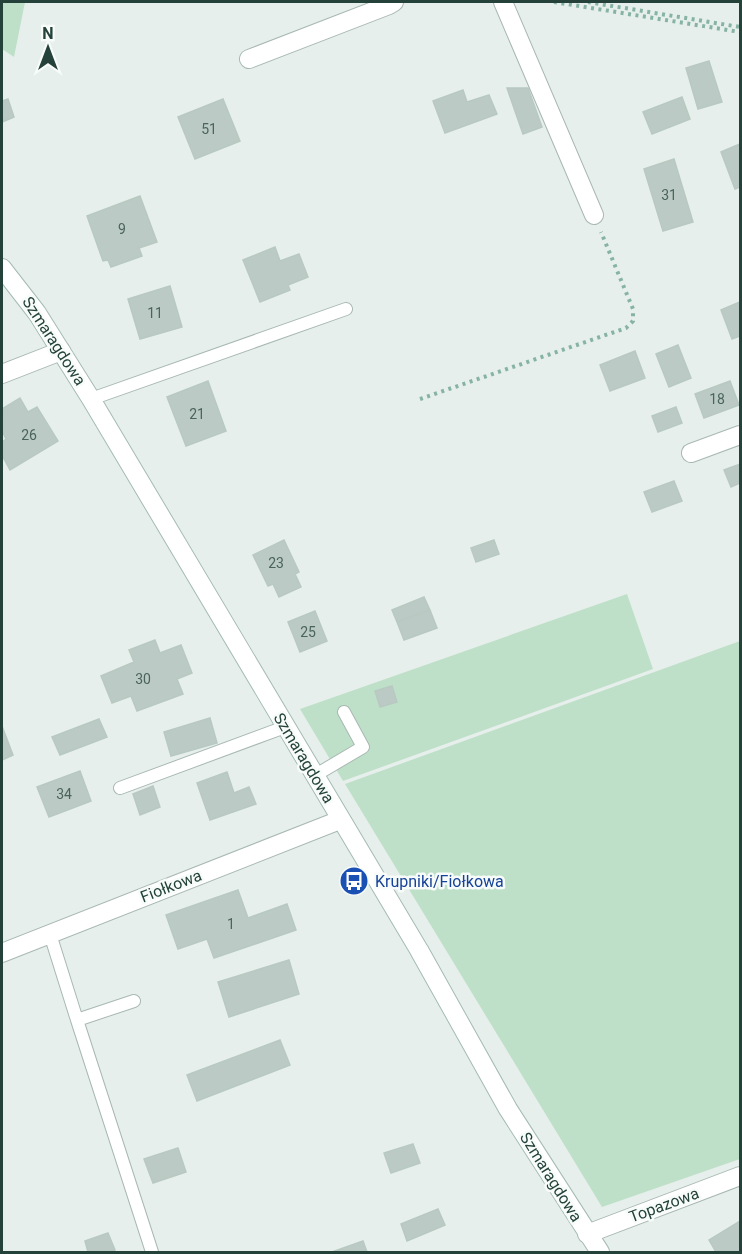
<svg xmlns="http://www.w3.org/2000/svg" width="742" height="1254" viewBox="0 0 742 1254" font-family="Roboto,sans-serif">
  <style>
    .green { fill: #bfe0c8 }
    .building { fill: #bbcac4; stroke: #b8c9c2; stroke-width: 1.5 }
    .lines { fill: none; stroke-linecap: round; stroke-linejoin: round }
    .lane-casing { stroke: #a8b8b2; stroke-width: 14 }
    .street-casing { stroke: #a8b8b2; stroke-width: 20 }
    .secondary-casing { stroke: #a4bbb3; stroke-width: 20 }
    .path { stroke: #86b3a5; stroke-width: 4; stroke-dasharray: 3 4.5; stroke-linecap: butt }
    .lane { stroke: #fff; stroke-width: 12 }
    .street { stroke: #fff; stroke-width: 18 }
    .secondary { stroke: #fff; stroke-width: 18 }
    .labels { text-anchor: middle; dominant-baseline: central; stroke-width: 5; stroke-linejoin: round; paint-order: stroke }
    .number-label { font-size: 14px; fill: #4a645c }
    .street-label { font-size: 16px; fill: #24423a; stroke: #f7fbf9 }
    .transit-label { font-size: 16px; fill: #164399; stroke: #f7fbf9; text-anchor: start }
  </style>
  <rect width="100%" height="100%" fill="#e6efeb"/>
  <!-- green -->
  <path class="green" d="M2 2H25L14 57 2 49Z
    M627 594 653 669 343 781 300 709Z
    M740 641V1159L602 1207 345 784Z"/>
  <!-- building -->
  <path class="building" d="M709 61 722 102 698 109 686 68Z
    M507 88H528L542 127 523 134Z
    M463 90 467 102 489 95 497 114 445 133 433 101Z
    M682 97 690 119 652 134 643 112Z
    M8 99 14 117 2 122V101Z
    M223 99 240 141 195 159 178 117Z
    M740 144V187L735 189 721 152Z
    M674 159 693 222 663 231 644 169Z
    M140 196 157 242 139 248 142 256 111 267 108 260 103 261 87 216Z
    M275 247 280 261 299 254 308 277 288 285 290 290 260 302 243 260Z
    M170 286 182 327 140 339 128 299Z
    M740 302V336L732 339 721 310Z
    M678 345 691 378 669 387 656 354Z
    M635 351 645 378 610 391 600 365Z
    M208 381 226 431 186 446 167 397Z
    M730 381 739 405 704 418 695 394Z
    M20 398 28 412 37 407 58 441 10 470 2 455V442L6 439 2 431V409Z
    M676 407 682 423 658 432 652 416Z
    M740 464V483L731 487 724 470Z
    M674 481 682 501 652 512 644 492Z
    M284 540 299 572 295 574 301 587 279 597 273 584 268 586 253 555Z
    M494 540 499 554 476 562 471 548Z
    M424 597 430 610 397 622 392 610Z
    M430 610 437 628 404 640 397 622Z
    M315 611 327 641 300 652 288 622Z
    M155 640 160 653 181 645 192 673 177 679 183 694 137 711 131 696 112 703 101 676 134 662 129 650Z
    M392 686 397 702 380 707 375 691Z
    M210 718 217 743 171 756 164 732Z
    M99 719 107 737 60 755 52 737Z
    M2 726 13 755 2 760Z
    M80 771 91 801 49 817 37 787Z
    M227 772 234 793 249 787 256 804 210 820 197 783Z
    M153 786 160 807 140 815 133 794Z
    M238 890 248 918 287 904 296 930 214 958 207 939 178 949 166 915Z
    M289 960 299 994 229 1017 218 982Z
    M280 1040 290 1065 197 1101 187 1075Z
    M413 1144 420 1163 391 1173 384 1153Z
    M178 1148 186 1172 153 1183 144 1159Z
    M438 1209 445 1225 407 1241 401 1224Z
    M740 1221V1252H716L709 1240Z
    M108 1233 115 1250 107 1252H88L85 1241Z
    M363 1241 367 1252H332Z"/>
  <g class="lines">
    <!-- lane casing -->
    <g class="lane-casing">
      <path id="lane" d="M91 399 346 309
        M314 776 363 747 344 712
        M120 788 285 727
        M50 934 77 1020 134 1001
        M77 1020 152 1252"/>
    </g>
    <!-- street casing -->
    <g class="street-casing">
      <path id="street" d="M503 2 594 215
        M249 59 389 5 394 2
        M2 374 61 351
        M691 453 740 435
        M2 953 340 820
        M587 1234 740 1176"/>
    </g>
    <!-- secondary casing -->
    <g class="secondary-casing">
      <path id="secondary" d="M2 268 37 313 91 399 419 950 508 1109 600 1252"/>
    </g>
    <!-- path -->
    <path class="path" d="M554 2 740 32
      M588 2 740 27
      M420 399 626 328 633 321V309L601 232"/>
    <!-- lane -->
    <use href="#lane" class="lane"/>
    <!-- street -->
    <use href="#street" class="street"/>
    <!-- secondary -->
    <use href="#secondary" class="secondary"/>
  </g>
  <!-- icons -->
  <defs>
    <g id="bus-disc" transform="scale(1.5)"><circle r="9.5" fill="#1a4fb4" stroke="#f7fbf9"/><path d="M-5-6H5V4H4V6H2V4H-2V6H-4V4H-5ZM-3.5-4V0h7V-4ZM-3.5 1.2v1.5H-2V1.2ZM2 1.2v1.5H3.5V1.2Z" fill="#fff"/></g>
  </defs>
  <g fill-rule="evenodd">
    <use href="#bus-disc" x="354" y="881"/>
  </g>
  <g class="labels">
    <!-- number labels -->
    <g class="number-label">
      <text x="209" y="129">51</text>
      <text x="669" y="195">31</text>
      <text x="122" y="229">9</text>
      <text x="155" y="313">11</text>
      <text x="717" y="399">18</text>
      <text x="197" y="414">21</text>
      <text x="29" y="435">26</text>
      <text x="276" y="563">23</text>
      <text x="308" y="632">25</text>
      <text x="143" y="679">30</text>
      <text x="64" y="794">34</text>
      <text x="231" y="924">1</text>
    </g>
    <!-- street labels -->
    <g class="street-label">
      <text transform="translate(54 341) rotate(57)">Szmaragdowa</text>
      <text transform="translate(304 758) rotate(59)">Szmaragdowa</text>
      <text transform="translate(171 886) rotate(-21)">Fiołkowa</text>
      <text transform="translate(551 1177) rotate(58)">Szmaragdowa</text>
      <text transform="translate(664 1205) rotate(-20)">Topazowa</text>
    </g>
    <!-- transit labels -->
    <g class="transit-label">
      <text x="375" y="881">Krupniki/Fiołkowa</text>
    </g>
  </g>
  <!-- border -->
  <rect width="742" height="1254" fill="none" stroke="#24423a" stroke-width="6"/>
  <!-- north arrow -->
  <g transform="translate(48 48)" stroke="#f7fbf9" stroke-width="4.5" paint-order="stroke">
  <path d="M0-4.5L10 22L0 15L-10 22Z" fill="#24423a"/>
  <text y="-9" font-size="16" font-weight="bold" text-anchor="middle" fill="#24423a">N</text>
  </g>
</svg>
